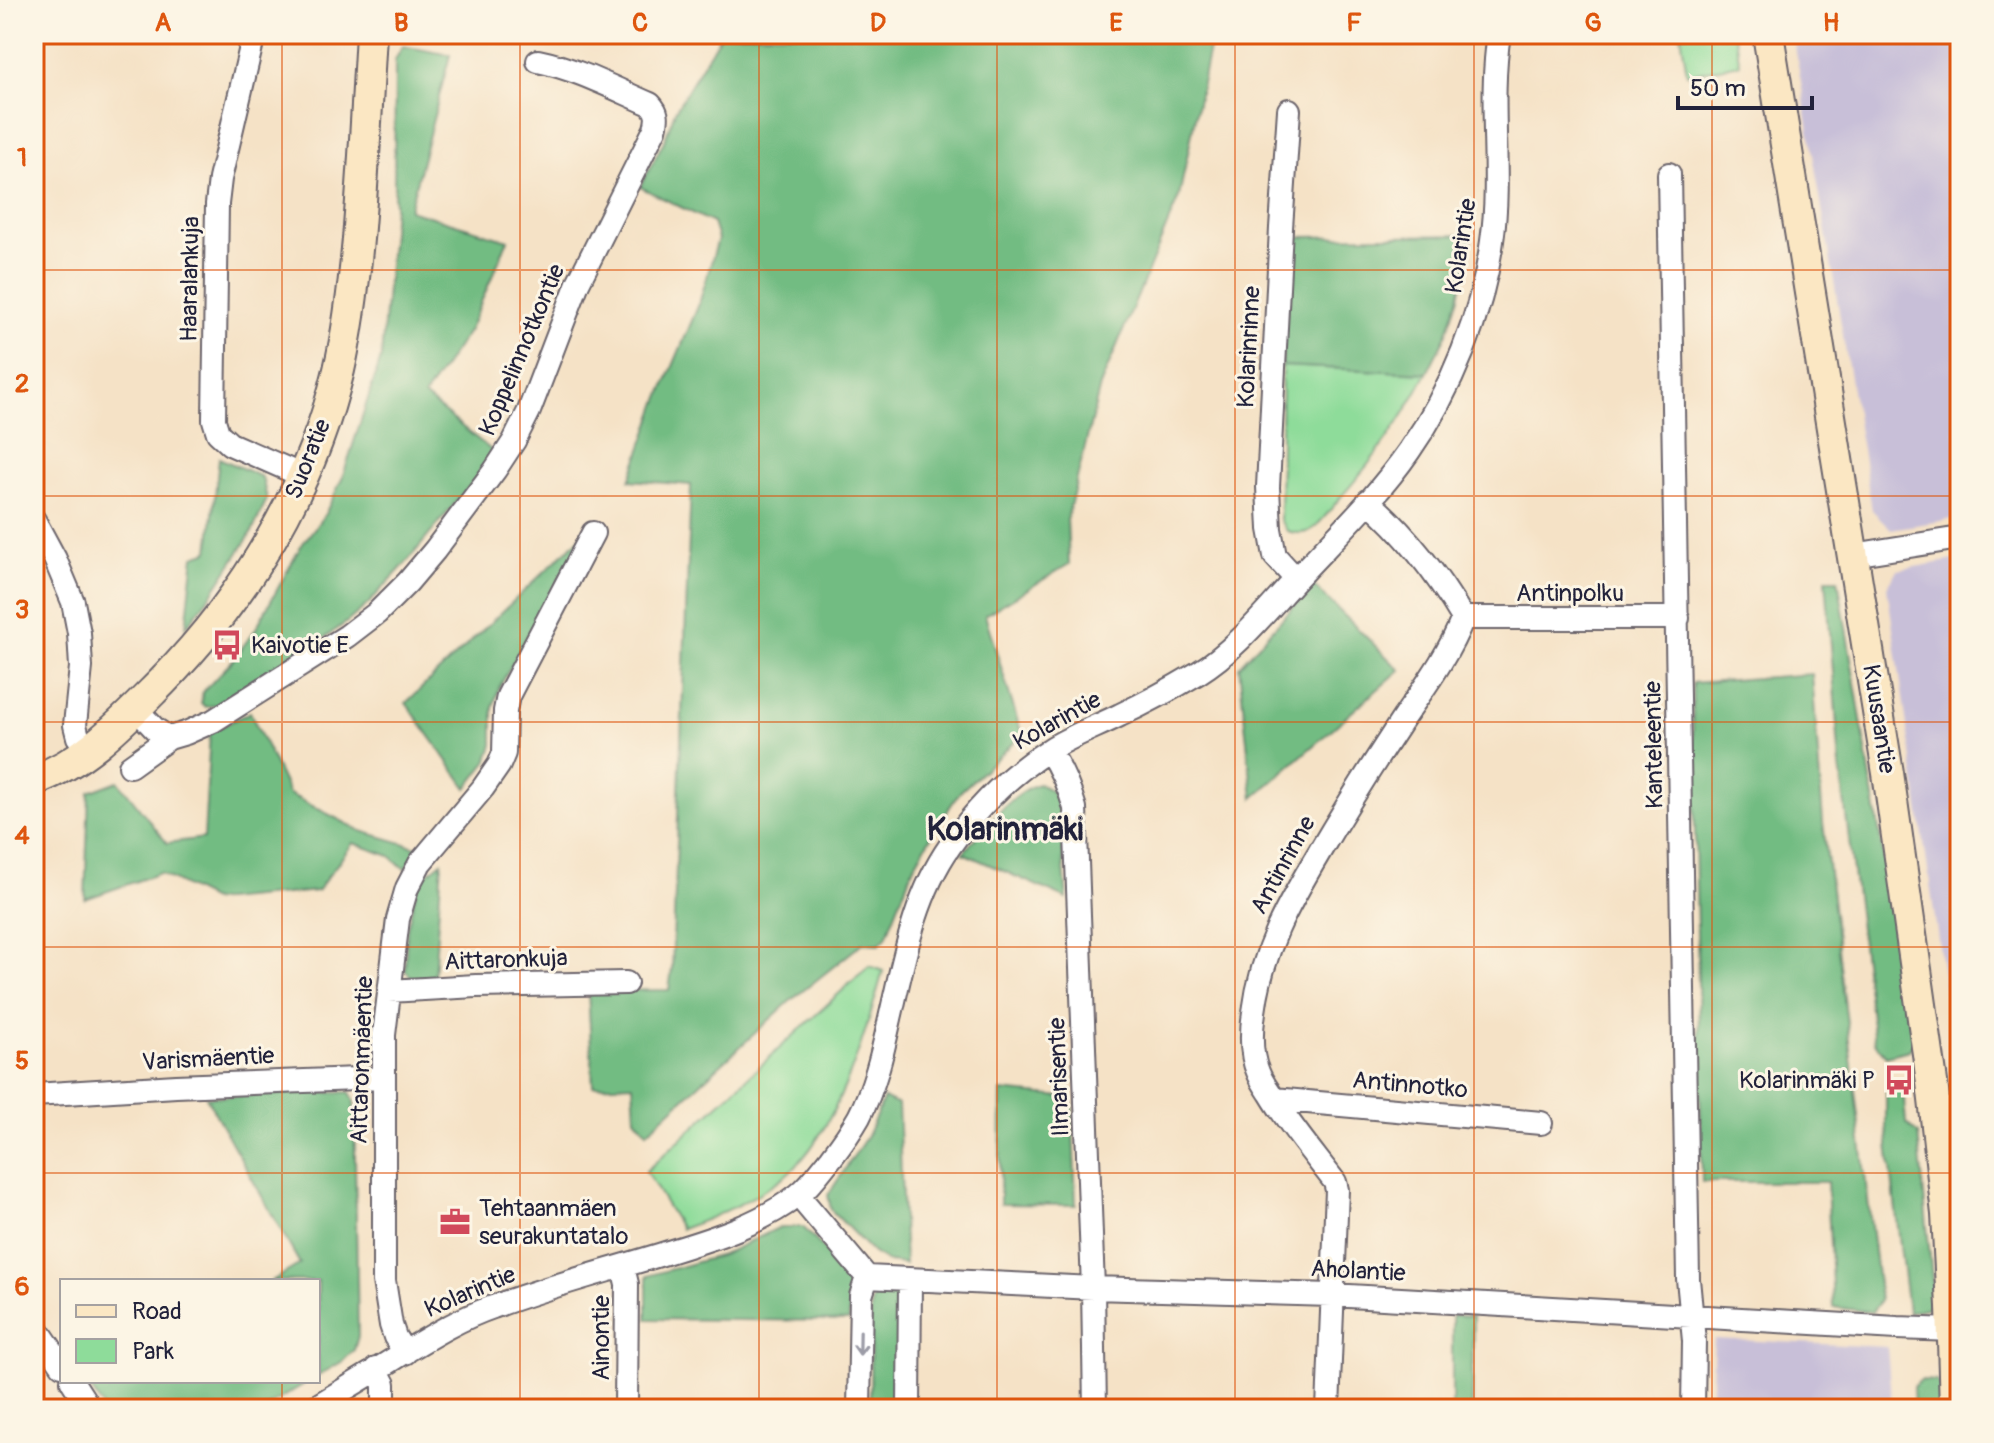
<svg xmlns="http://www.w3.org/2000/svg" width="1994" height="1443" viewBox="0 0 1994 1443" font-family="Pangolin,sans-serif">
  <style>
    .industrial { fill: #c8bfd8 }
    .green { fill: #8edc9a; stroke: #587f6a; stroke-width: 2 }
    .forest { fill: #72bc82; stroke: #4a6f5e; stroke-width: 2 }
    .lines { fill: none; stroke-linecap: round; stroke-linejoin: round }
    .street-casing { stroke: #6c656c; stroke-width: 26 }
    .secondary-casing { stroke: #6c656c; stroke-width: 34 }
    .street { stroke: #fff; stroke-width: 22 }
    .secondary { stroke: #fbe7c3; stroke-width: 30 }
    .oneway { stroke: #9c9ca7 }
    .grid { fill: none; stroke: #de560e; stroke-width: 2; stroke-opacity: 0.55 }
    .labels { text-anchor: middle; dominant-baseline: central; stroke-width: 6; stroke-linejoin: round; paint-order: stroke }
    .street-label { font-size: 24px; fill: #22223b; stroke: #fcf5e5 }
    .poi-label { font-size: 24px; fill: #22223b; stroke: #fcf5e5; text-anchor: start }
    .district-label { font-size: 32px; font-weight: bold; fill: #22223b; stroke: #fcf5e5 }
    .neatline { fill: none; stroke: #de560e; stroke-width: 3 }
    .grid-label { font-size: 26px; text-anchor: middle; font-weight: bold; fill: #de560e }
  </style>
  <rect width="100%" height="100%" fill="#fcf5e5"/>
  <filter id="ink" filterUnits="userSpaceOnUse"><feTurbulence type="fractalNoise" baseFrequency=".0125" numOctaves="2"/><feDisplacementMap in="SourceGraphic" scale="16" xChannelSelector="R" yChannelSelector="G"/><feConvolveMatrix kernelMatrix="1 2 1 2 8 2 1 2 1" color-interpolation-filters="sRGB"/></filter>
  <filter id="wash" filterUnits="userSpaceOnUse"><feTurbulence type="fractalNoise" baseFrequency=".006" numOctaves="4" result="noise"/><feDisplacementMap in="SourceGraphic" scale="32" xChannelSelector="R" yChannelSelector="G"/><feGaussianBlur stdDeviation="1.8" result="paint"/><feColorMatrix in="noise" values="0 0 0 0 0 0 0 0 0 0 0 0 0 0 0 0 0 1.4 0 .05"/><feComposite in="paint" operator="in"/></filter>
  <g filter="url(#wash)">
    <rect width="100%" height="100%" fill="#f5e2c6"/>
    <!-- industrial -->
    <path class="industrial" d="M1793 34H1960V518L1891 529 1872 510Z
      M1960 559V1091L1887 587 1898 570Z
      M1714 1339 1887 1347 1892 1409H1711Z"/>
    <!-- green -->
    <path class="green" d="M1681 34H1734L1740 64 1687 74Z
      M1282 366 1427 373C1402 421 1376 457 1341 497 1333 506 1321 524 1311 530 1303 535 1295 533 1287 531L1280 520Z
      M869 966 883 971C866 1033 837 1133 786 1175 755 1199 718 1216 681 1229L646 1171Z"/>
    <!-- forest -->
    <path class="forest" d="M721 34H1212L1179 197 1100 386 1067 519 1069 564 985 615 1022 735 960 792 937 826 913 868 886 937 879 944 863 943 789 1002 647 1132 635 1118 633 1084 593 1086 588 991 669 990 672 969 691 485 630 480 658 402 699 304 718 239 713 223 640 187 665 139 675 111Z
      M403 46 450 55 409 210 508 240 469 330 424 396 496 454 406 563 367 605 347 622 287 664 216 705 205 707 201 703 202 693 232 661 255 630 301 546 325 514 342 479 381 358 394 208 395 60Z
      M1472 235 1459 297 1446 335 1427 373 1282 366 1293 237Z
      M219 458 262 477 267 499 252 532 213 592 186 627 194 556 209 551Z
      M584 534 499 688 493 707V745L487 762 467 788 406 703Z
      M1826 579H1838L1914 1043 1909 1050 1886 1056 1874 1042 1840 766Z
      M1313 585 1400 670 1253 798 1239 666Z
      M1812 674 1823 822 1880 1301 1872 1312 1833 1307 1827 1182H1702L1692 683Z
      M250 712 289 794 361 831 420 848 405 869 390 856 353 843 317 891 214 901 160 873 85 899 89 792 118 781 167 843 204 838 210 732Z
      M1039 784 1050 790 1058 801 1067 899 963 853C979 834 1015 789 1039 784Z
      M442 862 434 978H412L405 970 407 928 419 880Z
      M1903 1087 1906 1123 1918 1134 1934 1298 1927 1308 1908 1312 1886 1127V1091Z
      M1001 1091 1072 1098 1076 1205 1000 1204Z
      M350 1092 354 1101 358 1336 354 1350 343 1361 318 1376V1281H272L300 1264 206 1097Z
      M884 1098 898 1105 905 1264 888 1262 873 1253 831 1210 828 1195 867 1136Z
      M780 1227H803L849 1275V1321L647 1319V1276L722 1255Z
      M885 1288 895 1290 901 1305 900 1409H870L871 1303 875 1292Z
      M1452 1315 1473 1317 1472 1409H1452Z
      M1921 1380 1937 1381 1945 1393V1409H1914L1913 1387Z
      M104 1381H309L263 1409H104L91 1389Z"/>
  </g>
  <g filter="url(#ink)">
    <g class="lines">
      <!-- street casing -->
      <g class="street-casing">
        <path id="street" d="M254 34 220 179 217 204 214 420 218 433 230 444 303 476
          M1289 110 1281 228 1268 487 1270 529 1275 556 1296 579
          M1669 174 1688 1279 1694 1341 1693 1409
          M34 520 55 559 73 602 79 633 81 667 75 725 78 737 88 752
          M1853 555 1960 538
          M1463 618H1678
          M135 708 155 729 169 738 186 733 213 721 347 636 377 613 408 582 435 550 495 470 514 441 529 411 578 283 655 129C658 118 658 112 650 104 613 88 577 69 538 61
          M1049 750C1061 769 1069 787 1075 808L1093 1288 1095 1409
          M130 766 169 738
          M389 991 476 986 626 983
          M34 1095 176 1086 384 1078
          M1274 1099 1541 1123
          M798 1195 867 1277 1093 1288 1332 1295 1897 1328 1953 1330
          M623 1267 627 1284 626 1409
          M34 1324 62 1365
          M405 1353 395 1337 391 1325 384 1281V1035L398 919 407 888 420 863 483 788 499 765 504 753 505 711 508 696 593 533
          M376 1369 384 1384V1409
          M72 1381 90 1409
          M312 1409C343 1390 374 1372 405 1352 433 1335 461 1318 493 1307 551 1285 612 1270 672 1251 715 1238 762 1223 798 1195 811 1185 821 1170 831 1158 841 1145 851 1131 859 1117 874 1088 882 1055 889 1023 903 963 914 897 950 846 976 809 1010 774 1049 750 1071 736 1096 727 1120 715 1146 703 1173 688 1198 673 1237 649 1267 610 1298 577 1336 536 1377 497 1409 451 1452 390 1482 315 1492 241 1502 173 1488 103 1499 34
          M859 1409 861 1296 867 1277
          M909 1409 910 1280
          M1328 1409 1337 1190 1335 1182C1313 1153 1289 1125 1270 1093 1266 1087 1261 1080 1258 1072 1250 1054 1251 1032 1254 1012 1262 949 1288 905 1320 851 1347 805 1375 761 1404 717 1426 685 1449 654 1463 618 1438 576 1406 534 1368 501"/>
      </g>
      <!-- secondary casing -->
      <g class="secondary-casing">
        <path id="secondary" d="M1768 34 1888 773 1932 1082 1947 1214 1952 1306 1955 1409
          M34 780C86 762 124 720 162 682 246 596 311 488 339 370 349 327 354 283 358 239 364 171 367 102 371 34"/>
      </g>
      <!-- street -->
      <use href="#street" class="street"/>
      <!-- secondary -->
      <use href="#secondary" class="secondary"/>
    </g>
    <!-- one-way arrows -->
    <defs><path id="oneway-shaft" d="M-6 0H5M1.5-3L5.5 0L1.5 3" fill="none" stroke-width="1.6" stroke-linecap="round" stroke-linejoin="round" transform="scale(2)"/></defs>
    <use class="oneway" href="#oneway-shaft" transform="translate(860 1343) rotate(91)"/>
  </g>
  <!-- grid -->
  <path class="grid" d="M282 34V1281M520 34V1409M759 34V1409M997 34V1409M1235 34V1409M1474 34V1409M1712 34V1409M34 270H1960M34 496H1960M34 722H1960M34 947H1960M34 1173H1960M282 1381V1409"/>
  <!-- icons -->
  <defs>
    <g id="bus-bare" transform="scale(2.4)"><path d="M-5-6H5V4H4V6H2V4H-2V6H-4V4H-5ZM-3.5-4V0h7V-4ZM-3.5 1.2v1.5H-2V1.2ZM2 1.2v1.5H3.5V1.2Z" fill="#d1495b" stroke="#fcf5e5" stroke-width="2.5" paint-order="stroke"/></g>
    <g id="office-bare" transform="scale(2.4)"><path d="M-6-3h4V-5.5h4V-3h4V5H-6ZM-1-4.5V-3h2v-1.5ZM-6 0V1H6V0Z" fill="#d1495b" stroke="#fcf5e5" stroke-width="2.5" paint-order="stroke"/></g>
  </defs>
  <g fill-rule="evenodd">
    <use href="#bus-bare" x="227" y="645"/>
    <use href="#bus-bare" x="1899" y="1080"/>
    <use href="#office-bare" x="455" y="1222"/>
  </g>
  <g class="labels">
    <!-- street labels -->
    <g class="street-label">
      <text transform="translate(1461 246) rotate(-81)">Kolarintie</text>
      <text transform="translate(190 279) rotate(-89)">Haaralankuja</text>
      <text transform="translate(1249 347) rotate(-87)">Kolarinrinne</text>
      <text transform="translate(522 350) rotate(-67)">Koppelinnotkontie</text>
      <text transform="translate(308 459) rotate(-68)">Suoratie</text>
      <text x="1570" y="593">Antinpolku</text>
      <text transform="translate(1879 719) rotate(81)">Kuusaantie</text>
      <text transform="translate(1057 721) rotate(-29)">Kolarintie</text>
      <text transform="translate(1654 745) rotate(-91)">Kanteleentie</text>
      <text transform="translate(1283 865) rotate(-61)">Antinrinne</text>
      <text transform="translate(506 960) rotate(-2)">Aittaronkuja</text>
      <text transform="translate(208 1059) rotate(-3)">Varismäentie</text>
      <text transform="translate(362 1060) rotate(-88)">Aittaronmäentie</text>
      <text transform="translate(1059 1077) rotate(-92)">Ilmarisentie</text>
      <text transform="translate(1410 1085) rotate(5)">Antinnotko</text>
      <text transform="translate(1358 1271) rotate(3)">Aholantie</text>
      <text transform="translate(470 1292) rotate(-23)">Kolarintie</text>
      <text transform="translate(601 1338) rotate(-90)">Ainontie</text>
    </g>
    <!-- poi labels -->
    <g class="poi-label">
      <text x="251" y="645">Kaivotie E</text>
      <text x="1875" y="1080" text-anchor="end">Kolarinmäki P</text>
      <text x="479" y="1208">Tehtaanmäen<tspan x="479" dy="28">seurakuntatalo</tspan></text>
    </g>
    <!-- district labels -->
    <g class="district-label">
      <text x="1005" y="830">Kolarinmäki</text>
    </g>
  </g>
  <!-- margin -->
  <rect width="1994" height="1443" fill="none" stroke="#fcf5e5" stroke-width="88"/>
  <!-- legend -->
  <rect x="60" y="1279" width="260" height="104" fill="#fcf5e5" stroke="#a5a1a1" stroke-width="2"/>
  <rect x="76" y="1305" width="40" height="12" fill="#fbe7c3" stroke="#a5a1a1" stroke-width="2"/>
  <text x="132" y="1319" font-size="24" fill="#22223b">Road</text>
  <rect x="76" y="1339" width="40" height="24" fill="#8edc9a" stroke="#a5a1a1" stroke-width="2"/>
  <text x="132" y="1359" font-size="24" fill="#22223b">Park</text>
  <!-- scale -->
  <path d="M1678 96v12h134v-12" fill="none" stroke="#22223b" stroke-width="4"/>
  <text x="1690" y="96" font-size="24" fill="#22223b" stroke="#fcf5e5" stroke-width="6" paint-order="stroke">50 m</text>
  <rect x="44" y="44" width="1906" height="1355" class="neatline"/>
  <g class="grid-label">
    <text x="163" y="31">A</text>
    <text x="401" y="31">B</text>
    <text x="640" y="31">C</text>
    <text x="878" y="31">D</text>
    <text x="1116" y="31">E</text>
    <text x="1354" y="31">F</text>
    <text x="1593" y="31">G</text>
    <text x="1831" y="31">H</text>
    <text x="22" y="166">1</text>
    <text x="22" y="392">2</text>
    <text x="22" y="618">3</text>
    <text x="22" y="844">4</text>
    <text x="22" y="1069">5</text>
    <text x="22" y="1295">6</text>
  </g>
</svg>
